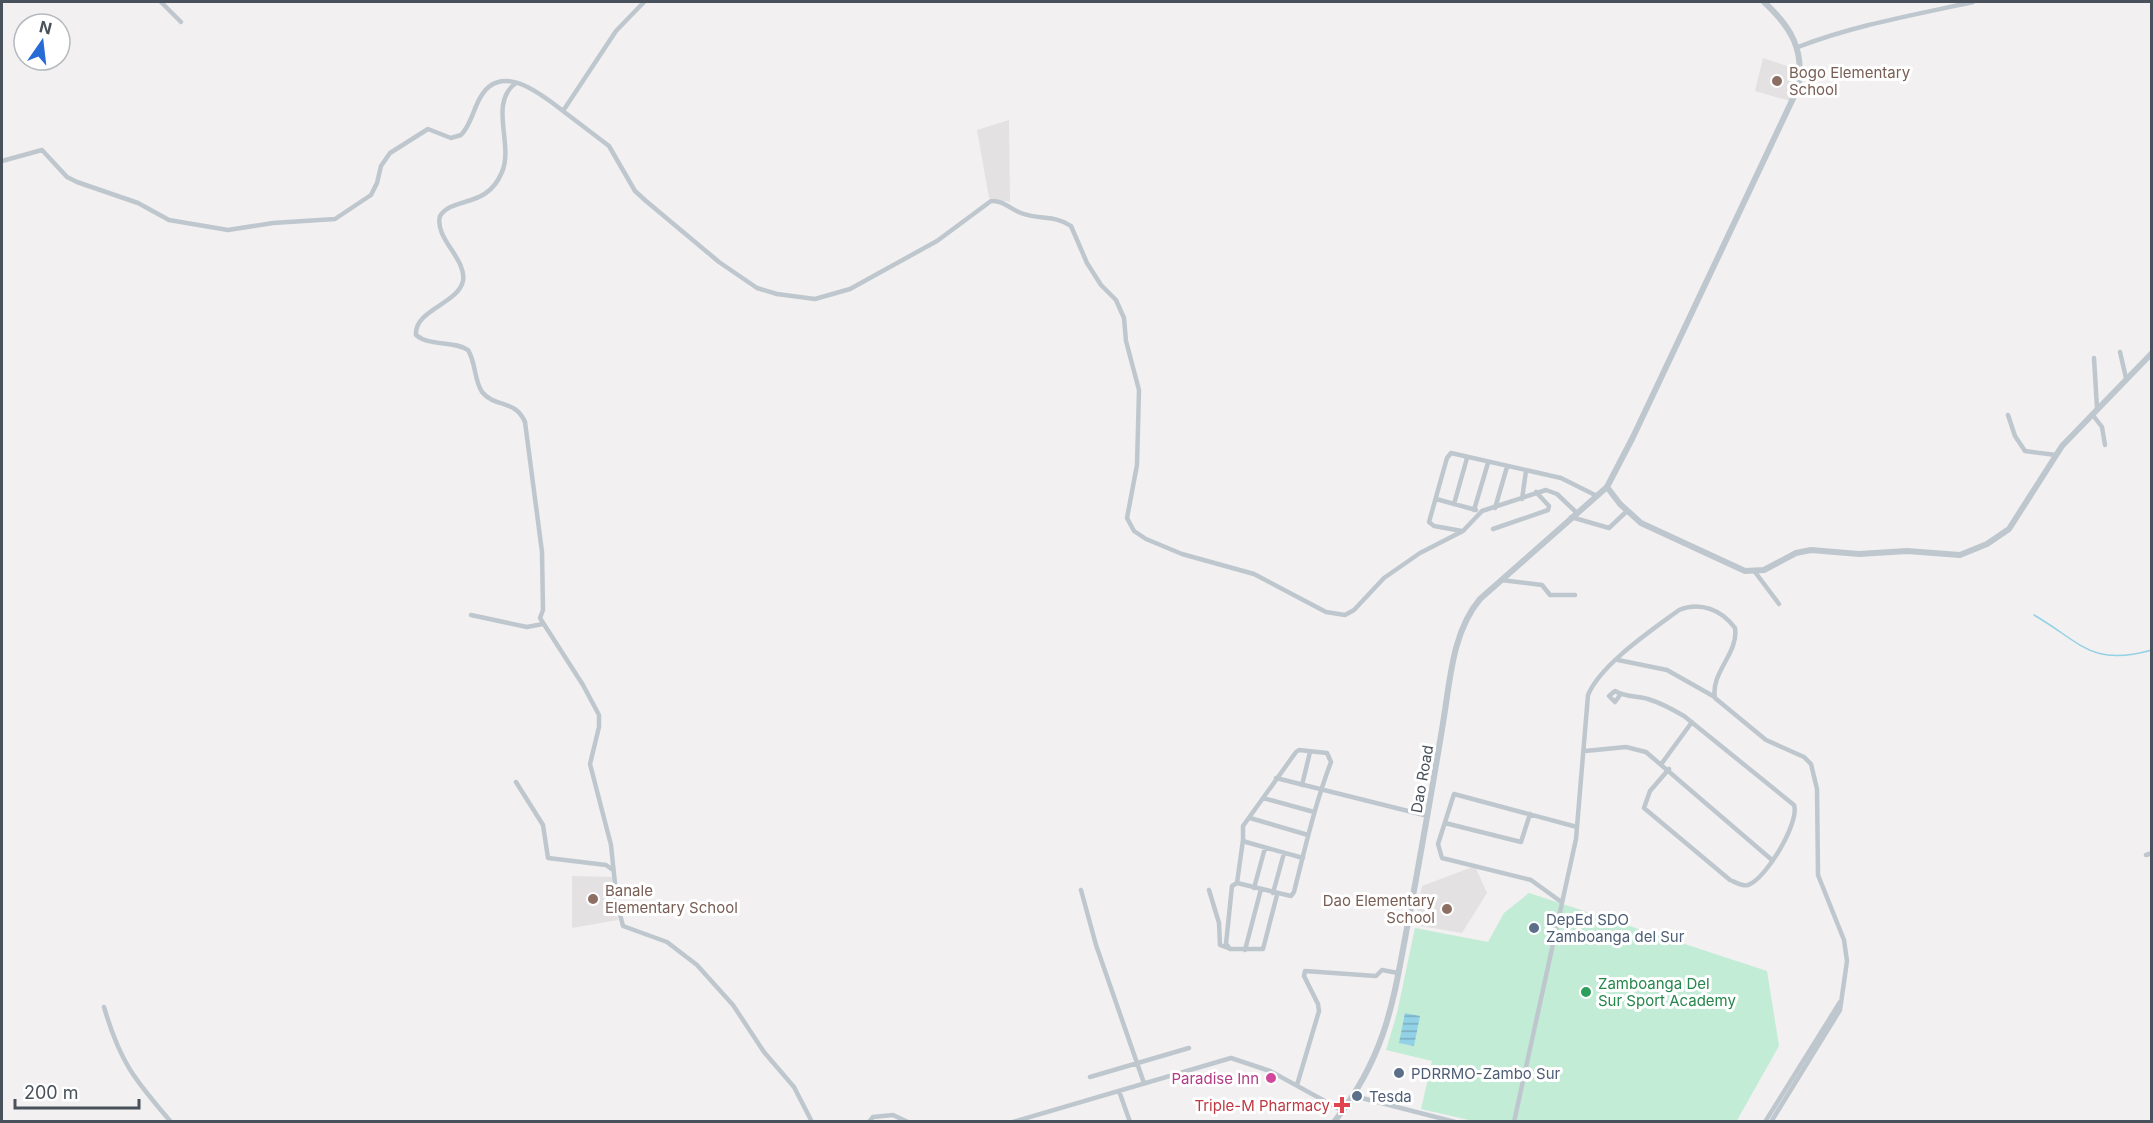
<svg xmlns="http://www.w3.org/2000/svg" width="2153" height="1123" viewBox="0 0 2153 1123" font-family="Inter,sans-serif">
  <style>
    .education { fill: #e3e1e1 }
    .garden { fill: #c2ecd5 }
    .water { fill: url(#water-rules) }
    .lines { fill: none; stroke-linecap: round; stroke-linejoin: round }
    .stream { stroke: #93d1e6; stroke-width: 1.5 }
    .minor { stroke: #bfc7ce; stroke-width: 4.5 }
    .tertiary { stroke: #bfc7ce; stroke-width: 6 }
    .education-dot { fill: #8d6e63; stroke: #fff; stroke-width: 2 }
    .service-dot { fill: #5c6f8a; stroke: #fff; stroke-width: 2 }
    .leisure-dot { fill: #2e9e5b; stroke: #fff; stroke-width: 2 }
    .hotel-dot { fill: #d1479c; stroke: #fff; stroke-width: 2 }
    .health-dot { fill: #e0444e; stroke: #fff; stroke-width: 2 }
    .labels { text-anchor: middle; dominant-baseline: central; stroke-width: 6; stroke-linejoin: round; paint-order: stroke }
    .education-label { font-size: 15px; fill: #785e54; stroke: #fff; text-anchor: start }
    .street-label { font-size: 15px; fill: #49525c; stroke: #fff }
    .service-label { font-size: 15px; fill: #4e5e75; stroke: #fff; text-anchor: start }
    .leisure-label { font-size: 15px; fill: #27864d; stroke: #fff; text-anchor: start }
    .hotel-label { font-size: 15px; fill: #b23c85; stroke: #fff; text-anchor: end }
    .health-label { font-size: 15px; fill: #be3a42; stroke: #fff; text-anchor: end }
  </style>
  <defs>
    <pattern id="water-rules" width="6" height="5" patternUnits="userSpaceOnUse" patternTransform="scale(1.5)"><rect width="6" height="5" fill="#93d1e6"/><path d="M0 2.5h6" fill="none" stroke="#7aacbe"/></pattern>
  </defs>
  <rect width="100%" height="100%" fill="#f2f0f0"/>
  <!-- education -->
  <path class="education" d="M1763 58 1799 70 1790 101 1755 91Z
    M1009 120 1010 202 989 198 977 130Z
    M1475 866 1487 893 1462 933 1415 925 1422 886Z
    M572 876 612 877 618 920 572 928Z"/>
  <!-- garden -->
  <path class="garden" d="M1529 893 1767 971 1779 1046 1736 1122 1473 1121 1421 1109 1432 1061 1386 1050 1397 1013 1415 928 1488 942 1504 913Z"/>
  <!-- water -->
  <path class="water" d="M1405 1013 1420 1016 1414 1046 1399 1043Z"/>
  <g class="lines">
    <!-- stream -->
    <path class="stream" d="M2034 615C2082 643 2091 667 2152 650"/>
    <!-- minor -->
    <path class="minor" d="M161 2 181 22
      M1798 47C1855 25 1914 15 1973 2
      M516 83C488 103 514 144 502 172 487 209 453 196 440 216 434 238 467 259 463 281 458 304 414 310 416 335 430 347 453 340 468 350 476 363 474 380 482 392 495 408 515 399 525 422L542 552 543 610 540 618 583 685 599 715V727L590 764 611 845 617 903 623 926 667 942 697 965 733 1005 764 1052 794 1087 812 1122
      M563 111 609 146 635 191 646 201 719 262 757 288 777 294 815 299 850 289 937 241 991 201C1003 200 1010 209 1021 213 1038 220 1056 215 1071 226L1087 263 1101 285 1116 300 1124 318 1126 341 1139 390 1137 465 1127 518 1134 531 1146 539 1182 554 1254 574 1326 612 1345 615 1354 610 1384 578 1420 553 1463 531 1482 511 1546 490 1557 494 1577 513
      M2 161 42 150 67 177 77 182 138 203 169 220 228 230 273 223 335 219 371 195 377 183 381 166 390 153 428 129 451 138 461 135C471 125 473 110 480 98 500 61 540 93 563 111L616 31 644 2
      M2120 352 2126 378
      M2094 358 2097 408
      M2092 414 2102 427 2105 445
      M2008 415 2015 436 2025 451 2056 455
      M1436 499 1476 510
      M1522 499 1526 471
      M1454 504 1467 458
      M1495 508 1507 467
      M1474 510 1488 463
      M1571 517 1609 528 1627 511
      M1493 529 1548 510 1549 506 1536 492
      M1462 531 1434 526 1429 522 1447 458 1451 453 1561 478 1597 496
      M1755 572 1779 604
      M1501 580 1542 585 1550 595H1575
      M471 615 527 627 543 624
      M1618 660 1667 670 1713 696
      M1620 695 1615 702 1609 696 1615 691C1625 697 1636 696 1648 699 1661 703 1672 709 1684 716L1794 805C1800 822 1766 879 1748 885 1743 887 1735 882 1730 880L1644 808 1650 791 1669 769
      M1585 751 1626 747 1646 752 1772 860
      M1662 763 1692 722
      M1276 778 1428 816
      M516 782 543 825 548 858 606 865 613 870
      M1302 785 1310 752
      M1263 798 1314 812
      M1250 818 1308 835
      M1445 823 1521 842 1530 814
      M1243 840 1237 883 1291 896 1294 892C1305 848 1315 804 1331 762L1327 753 1299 750 1296 752 1243 826V840L1246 842 1303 858
      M2146 855 2152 853
      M1237 883 1232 886 1226 944 1230 949H1263L1277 895
      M1254 888 1265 848
      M1081 890 1096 945 1144 1083
      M1209 890 1219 923 1220 945 1228 948
      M1273 893 1284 853
      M1560 901 1531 880 1442 858 1438 844 1454 794 1577 827
      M1245 950 1261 889
      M104 1007C120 1062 134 1079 171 1122
      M1090 1077 1189 1048
      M1297 1085 1319 1011 1318 1004 1304 976 1305 971 1376 976 1382 970 1398 973
      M1119 1091 1130 1122
      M1354 1096 1455 1122
      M869 1122 873 1117 893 1115 908 1122
      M1013 1122 1231 1058 1270 1071 1343 1111
      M1514 1122 1576 839 1588 695C1601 664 1652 630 1679 610 1700 601 1722 610 1735 628 1739 653 1710 673 1715 698L1766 740 1804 757 1811 764 1817 789 1818 875 1844 940 1847 961 1840 1010 1771 1122
      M1765 1122 1840 1002"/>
    <!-- tertiary -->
    <path class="tertiary" d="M1607 487 1620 504 1641 523 1745 571 1764 570 1796 553 1811 550 1859 554 1907 551 1960 555 1987 544 2009 529 2062 446 2152 353
      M1334 1122C1391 1050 1394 992 1411 907 1422 846 1433 785 1443 723 1450 682 1452 632 1480 599L1607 487 1633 437 1798 88C1805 50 1791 27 1764 2"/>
  </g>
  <!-- markers -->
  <g class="education-dot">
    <circle cx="1777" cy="81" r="6"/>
    <circle cx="593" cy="899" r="6"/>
    <circle cx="1447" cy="909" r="6"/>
  </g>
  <g class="service-dot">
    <circle cx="1534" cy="928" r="6"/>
    <circle cx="1399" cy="1073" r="6"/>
    <circle cx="1357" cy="1096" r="6"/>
  </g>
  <circle class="leisure-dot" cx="1586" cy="992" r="6"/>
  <circle class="hotel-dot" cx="1271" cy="1078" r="6"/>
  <path class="health-dot" d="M1339 1096h6v6h6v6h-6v6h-6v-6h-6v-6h6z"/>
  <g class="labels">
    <!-- education labels -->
    <g class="education-label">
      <text x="1789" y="72">Bogo Elementary<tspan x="1789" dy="17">School</tspan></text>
      <text x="605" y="890">Banale<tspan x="605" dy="17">Elementary School</tspan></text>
      <text x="1435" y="900" text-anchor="end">Dao Elementary<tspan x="1435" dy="17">School</tspan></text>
    </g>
    <!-- street labels -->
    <g class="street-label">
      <text transform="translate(1422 779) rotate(-80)">Dao Road</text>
    </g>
    <!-- service labels -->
    <g class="service-label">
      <text x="1546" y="919">DepEd SDO<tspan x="1546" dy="17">Zamboanga del Sur</tspan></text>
      <text x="1411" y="1073">PDRRMO-Zambo Sur</text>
      <text x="1369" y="1096">Tesda</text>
    </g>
    <!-- leisure labels -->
    <g class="leisure-label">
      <text x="1598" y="983">Zamboanga Del<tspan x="1598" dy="17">Sur Sport Academy</tspan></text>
    </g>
    <!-- hotel labels -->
    <g class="hotel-label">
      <text x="1259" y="1078">Paradise Inn</text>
    </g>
    <!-- health labels -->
    <g class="health-label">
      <text x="1330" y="1105">Triple-M Pharmacy</text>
    </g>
  </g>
  <!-- border -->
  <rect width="2153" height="1123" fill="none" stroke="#49525c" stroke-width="6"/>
  <!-- north arrow -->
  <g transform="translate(42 42) rotate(14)"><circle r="28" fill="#ffffff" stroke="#b6babe" stroke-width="1.5"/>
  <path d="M0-4.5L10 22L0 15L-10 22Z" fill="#266bd6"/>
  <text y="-9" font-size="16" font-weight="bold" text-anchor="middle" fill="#49525c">N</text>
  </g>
  <!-- scale -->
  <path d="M15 1099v9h124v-9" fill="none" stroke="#49525c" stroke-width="3"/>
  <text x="24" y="1099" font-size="18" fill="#49525c" stroke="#ffffff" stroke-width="4.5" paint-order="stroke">200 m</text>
</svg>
